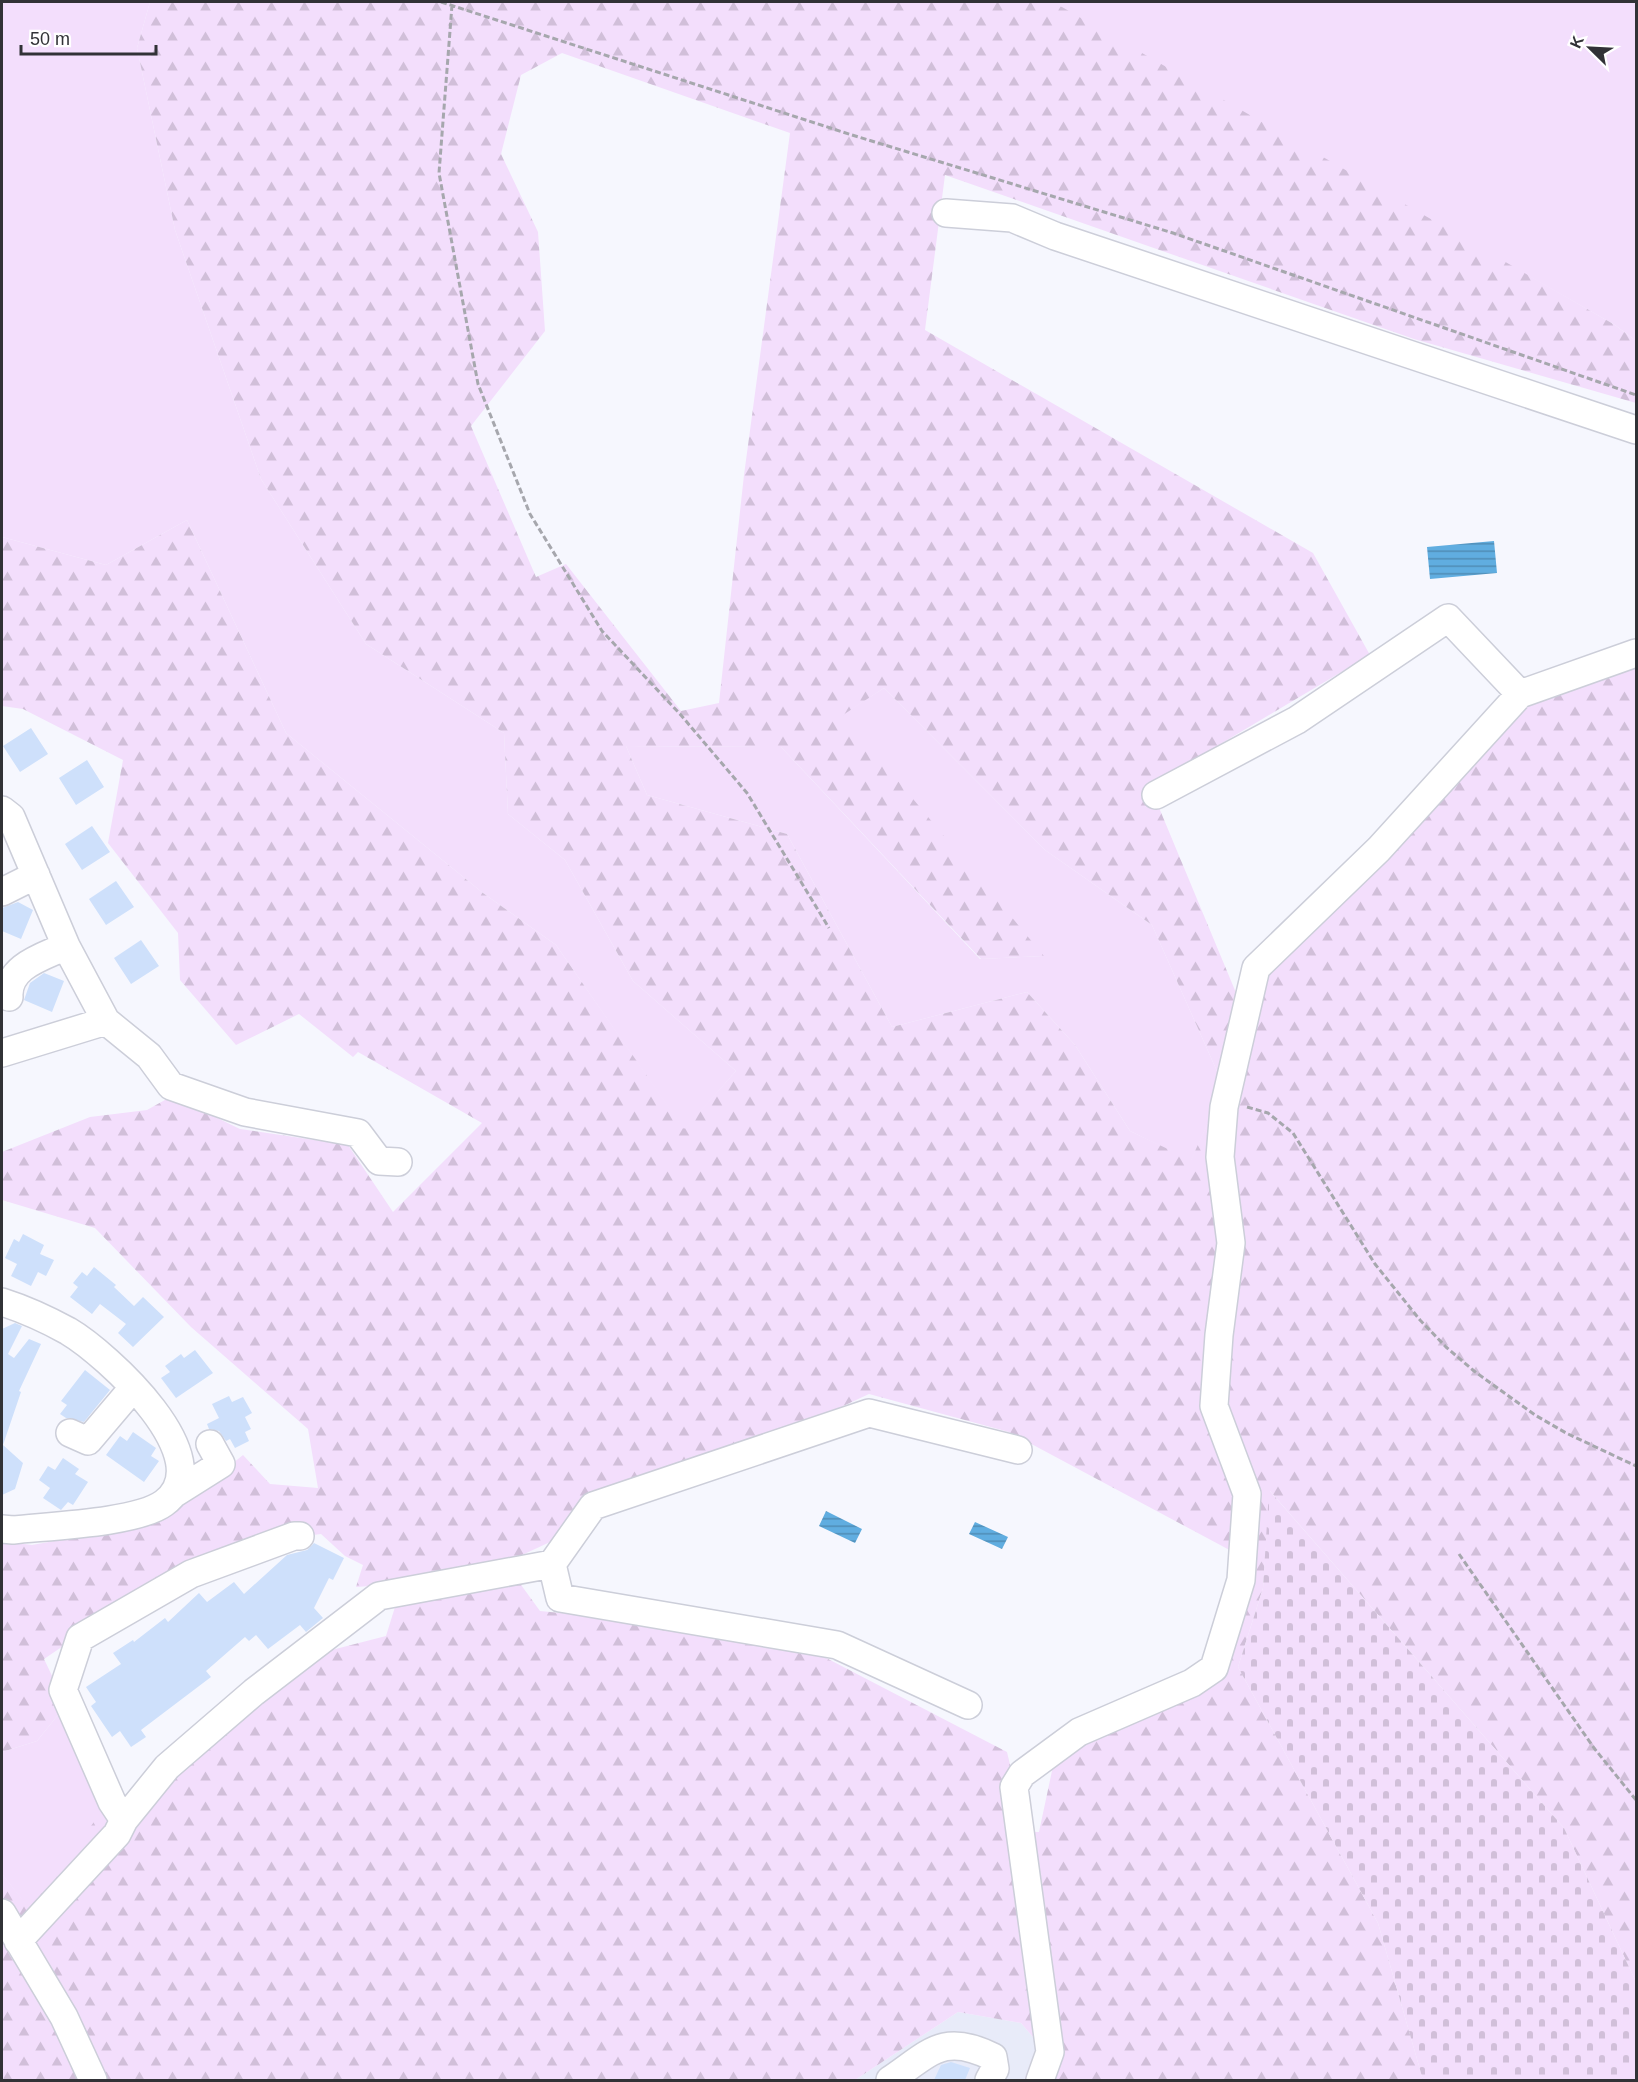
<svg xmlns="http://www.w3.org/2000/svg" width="1638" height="2082" viewBox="0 0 1638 2082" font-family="Arial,sans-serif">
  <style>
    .built { fill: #e8ebf9 }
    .green { fill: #f3defc }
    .forest { fill: url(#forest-firs); fill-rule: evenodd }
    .cemetery { fill: url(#cemetery-stones) }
    .water { fill: url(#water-rules) }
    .building { fill: #cee0fb }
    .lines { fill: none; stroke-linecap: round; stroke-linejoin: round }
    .minor-casing { stroke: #ccced9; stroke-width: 30 }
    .path { stroke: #a6a7ad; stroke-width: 3; stroke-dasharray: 6 3; stroke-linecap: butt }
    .minor { stroke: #fff; stroke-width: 27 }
  </style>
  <defs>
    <pattern id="forest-firs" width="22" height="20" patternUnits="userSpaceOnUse" patternTransform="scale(1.5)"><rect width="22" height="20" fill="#f3defc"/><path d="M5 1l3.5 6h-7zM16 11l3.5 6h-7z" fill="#d1bfd9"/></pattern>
    <pattern id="cemetery-stones" width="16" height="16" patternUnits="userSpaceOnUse" patternTransform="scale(1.5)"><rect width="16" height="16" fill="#f3defc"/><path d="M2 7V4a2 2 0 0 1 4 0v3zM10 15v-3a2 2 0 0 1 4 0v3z" fill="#d1bfd9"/></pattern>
    <pattern id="water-rules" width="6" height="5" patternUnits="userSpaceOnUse" patternTransform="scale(1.5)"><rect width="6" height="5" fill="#60ade0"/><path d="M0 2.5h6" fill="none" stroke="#508db6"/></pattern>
  </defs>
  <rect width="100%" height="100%" fill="#f6f7fe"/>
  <!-- built -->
  <path class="built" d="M958 2012 1021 2023 1038 2043 1024 2080H855Z"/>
  <!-- green -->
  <path class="green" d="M2 2H150L137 48 175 230 261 479 366 644 504 733 508 814 565 860 633 981 736 1071 684 1130 556 945 483 893 286 733 187 520 106 565 2 537Z
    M1047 2H1636V341L1615 325Z
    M884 688 1045 850 1152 925 1224 1087 1191 1161 1130 1131 1075 1045 1027 992 892 1027 787 834 647 795 626 746 781 747 980 959 1043 956 842 715Z
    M66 1705 103 1784 135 1801 30 1910 2 1874V1752L37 1741Z"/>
  <!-- forest -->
  <path class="forest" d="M150 2H1047L1062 7 1615 325 1636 341V403L1414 339 945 175 925 330 1313 553 1370 655 1150 786 1239 1000 1487 718 1636 647V1982L1564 1828 1270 1491 1263 1588 1238 1667 1378 1923 1423 2080H1024L1038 2043 1021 2023 958 2012 855 2080H2V1874L30 1909 102 1811 137 1824 135 1801 320 1653 386 1636 395 1607 398 1584 356 1587 363 1565 345 1556 321 1534 244 1544 128 1602 44 1659 66 1705 37 1741 2 1752V1541L32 1545 160 1522 243 1455 270 1484 318 1488 308 1429 191 1327 95 1228 2 1200V1152L90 1117 147 1110 172 1096 240 1129 348 1145 393 1212 482 1123 358 1052 353 1057 299 1014 236 1045 180 980 178 933 108 843 123 760 23 709 2 706V537L106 565 187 520 286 733 483 893 556 945 684 1129 736 1071 633 981 565 860 508 814 504 733 366 644 261 479 175 230 137 48ZM562 53 790 133 744 475 719 703 681 711 566 564 536 577 471 426 545 331 538 232 501 154 521 75ZM884 688 1045 850 1152 925 1224 1087 1191 1160 1130 1131 1075 1045 1027 992 892 1027 787 834 647 795 626 746 781 747 981 959 1044 956 843 715ZM869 1394 1009 1432 1237 1554 1204 1660 1056 1752 1039 1832H1026L1007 1752 780 1634 540 1611 505 1563Z"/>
  <!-- cemetery -->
  <path class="cemetery" d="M1269 1490 1564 1828 1636 1982V2080H1423L1378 1923 1238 1667 1263 1588Z"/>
  <!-- water -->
  <path class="water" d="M1494 541 1497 573 1430 579 1427 547Z
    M826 1511 862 1529 855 1543 819 1526Z
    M975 1522 1008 1537 1002 1549 969 1534Z"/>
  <!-- building -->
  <path class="building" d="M31 728 48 754 20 772 3 746Z
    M87 760 104 787 76 805 59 778Z
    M92 826 110 852 82 870 65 844Z
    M116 881 134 907 106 925 89 899Z
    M18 902 33 910 21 939 2 931V908Z
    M141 940 159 966 131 984 114 958Z
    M44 973 64 981 52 1012 24 1000 30 983Z
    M23 1234 44 1245 40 1254 54 1260 46 1276 38 1272 31 1286 11 1276 17 1264 5 1258 14 1239 19 1242Z
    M94 1267 116 1285 114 1287 134 1306 143 1297 164 1317 133 1347 118 1333 126 1324 100 1304 92 1314 70 1297 78 1287 73 1283 82 1272 87 1276Z
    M15 1323 22 1326 8 1354 14 1358 29 1339 41 1344 19 1391 21 1392 3 1445 23 1463 15 1489 2 1495V1329Z
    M195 1350 213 1373 176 1398 161 1378 170 1372 165 1366 181 1354 184 1358Z
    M85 1370 110 1390 84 1422 66 1418 60 1414 67 1405 61 1401Z
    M229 1396 232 1402 243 1397 252 1413 245 1417 251 1429 245 1432 249 1441 235 1448 230 1439 226 1441 219 1431 209 1429 207 1424 219 1418 212 1404Z
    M133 1432 156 1448 151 1456 159 1461 144 1482 106 1455 120 1436 127 1441Z
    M63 1458 79 1469 75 1474 88 1482 73 1505 68 1502 61 1510 43 1498 50 1488 39 1480 48 1466 55 1470Z
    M314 1543 344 1558 333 1580 329 1578 314 1608 323 1618 306 1632 300 1625 268 1649 256 1635 249 1641 245 1637 206 1671 211 1677 141 1730 146 1737 131 1747 120 1731 112 1737 91 1706 96 1702 86 1687 121 1664 113 1653 133 1640 134 1642 165 1618 168 1622 199 1593 207 1602 234 1582 244 1594 287 1555 307 1550Z
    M951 2062 970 2068 965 2080H934L941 2065Z"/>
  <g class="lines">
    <!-- minor casing -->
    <g class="minor-casing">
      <path id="minor" d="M946 213 1012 218 1055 236 1636 430
        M1156 795 1297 720 1448 618 1520 694
        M2 810 11 817 66 946 106 1021 149 1056 171 1086 245 1112 358 1133 379 1161 398 1162
        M2 892 36 875
        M9 997C7 966 43 957 66 946
        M2 1053 106 1021
        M2 1302C24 1309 48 1320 68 1331 107 1354 223 1460 164 1503 137 1523 49 1526 13 1530L2 1529
        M70 1433 88 1441 133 1388
        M175 1493 221 1464 210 1444
        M552 1564 593 1506 869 1413 1018 1450
        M124 1820 167 1767 254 1692 379 1596 552 1564 560 1598 837 1645 968 1705
        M2 1913 64 2017 93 2080
        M18 1941 117 1834 124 1820 112 1802 63 1690 80 1638 191 1574 294 1536H300
        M890 2080C930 2053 943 2032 993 2057L995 2069 989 2080
        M1040 2080 1050 2052 1014 1787 1022 1774 1079 1732 1192 1683 1214 1668 1241 1580 1247 1494 1214 1406 1219 1335 1231 1243 1220 1157 1224 1107 1256 968 1379 849 1520 694 1636 653"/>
    </g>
    <!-- path -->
    <path class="path" d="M441 2 852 135 1173 233 1636 395
      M452 5 439 173 478 384 530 514 602 631 680 714 747 793 829 928
      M1247 1107 1268 1113 1293 1133 1375 1264 1420 1320 1446 1347 1474 1371 1535 1415 1566 1433 1636 1466
      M1459 1554 1594 1748 1636 1800"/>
    <!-- minor -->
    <use href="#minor" class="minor"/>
  </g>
  <!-- border -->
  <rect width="1638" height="2082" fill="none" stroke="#313236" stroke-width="6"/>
  <!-- north arrow -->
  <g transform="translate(1590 48) rotate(294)" stroke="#ffffff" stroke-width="4.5" paint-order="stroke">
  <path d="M0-4.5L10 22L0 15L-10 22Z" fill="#313236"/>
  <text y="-9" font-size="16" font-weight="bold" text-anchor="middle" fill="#313236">K</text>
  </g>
  <!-- scale -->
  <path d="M21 45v9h135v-9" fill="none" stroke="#313236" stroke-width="3"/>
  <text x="30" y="45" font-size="18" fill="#313236" stroke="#ffffff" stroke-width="4.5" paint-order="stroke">50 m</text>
</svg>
